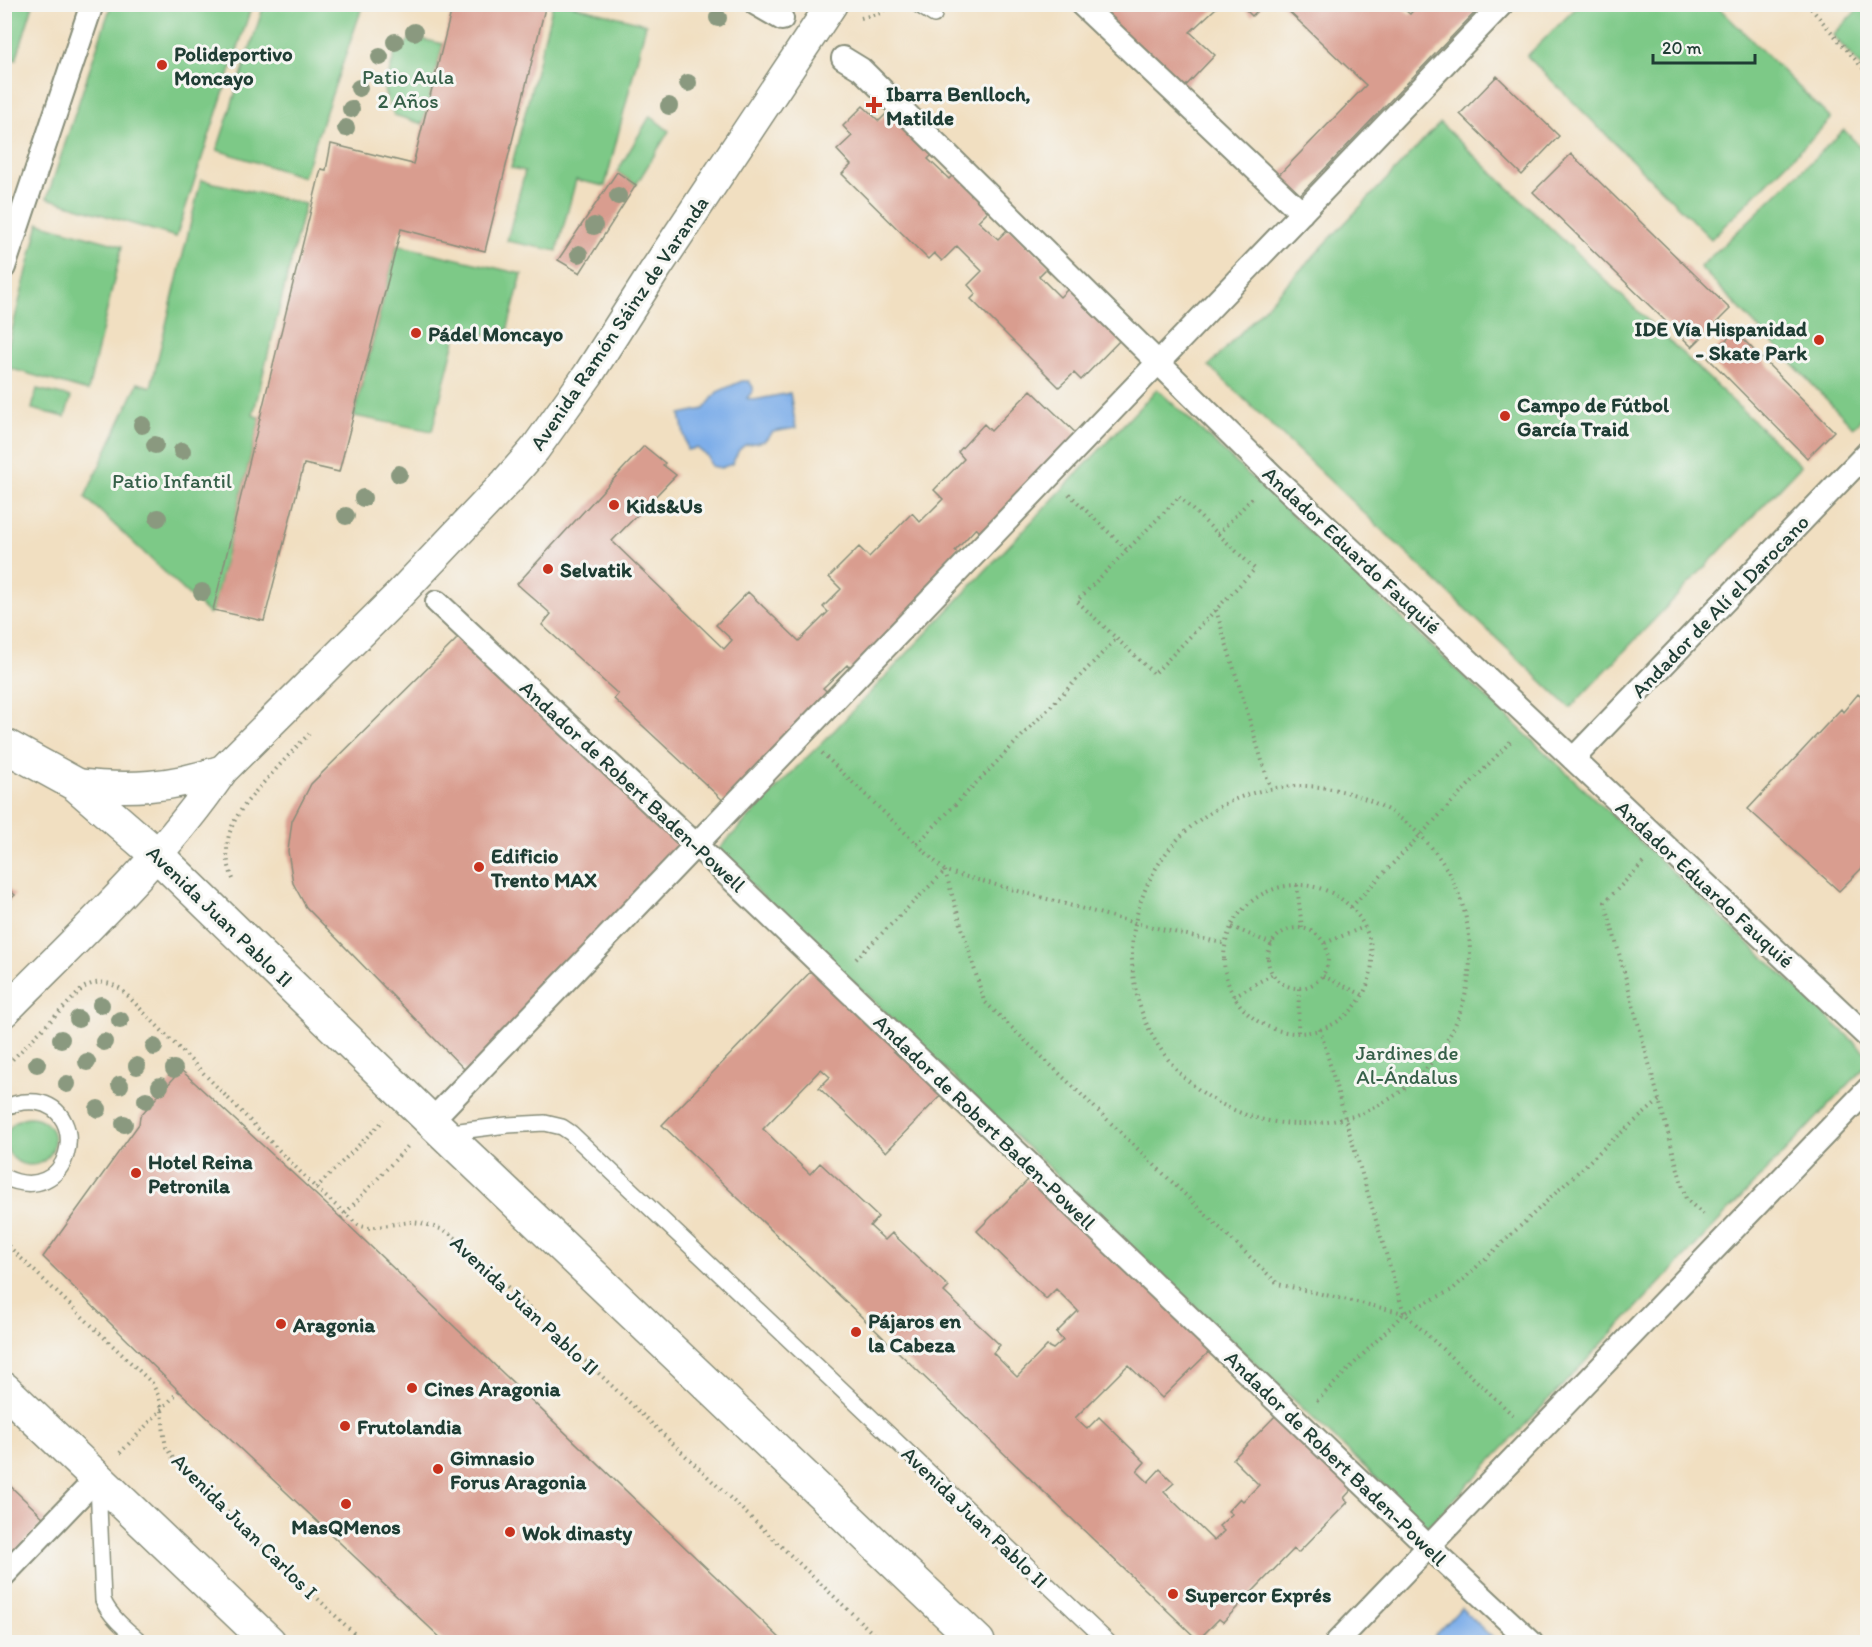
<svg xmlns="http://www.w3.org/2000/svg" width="1872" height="1647" viewBox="0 0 1872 1647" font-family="Itim,sans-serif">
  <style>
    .green { fill: #7dc987; stroke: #4e835e; stroke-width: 1.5 }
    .water { fill: #7eaee9; stroke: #4e768e; stroke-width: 1.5 }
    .building { fill: #d99d8f }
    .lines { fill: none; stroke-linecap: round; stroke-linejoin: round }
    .service-casing { stroke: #888e7a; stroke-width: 18 }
    .pedestrian-casing { stroke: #888e7a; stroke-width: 26 }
    .minor-casing { stroke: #888e7a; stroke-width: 33 }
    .tertiary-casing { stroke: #888e7a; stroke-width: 36 }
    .path { stroke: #888e7a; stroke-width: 4; stroke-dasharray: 1.5 4.5; stroke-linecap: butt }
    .service { stroke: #fff; stroke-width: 15 }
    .pedestrian { stroke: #fff; stroke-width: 22 }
    .minor { stroke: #fff; stroke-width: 30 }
    .tertiary { stroke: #fff; stroke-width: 33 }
    .tree { fill: #8a997f }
    .poi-dot { fill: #c8321e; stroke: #f6f6f2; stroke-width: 2 }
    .labels { text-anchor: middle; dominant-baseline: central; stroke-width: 6; stroke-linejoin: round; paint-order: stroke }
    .poi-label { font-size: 21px; font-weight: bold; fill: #1f3d34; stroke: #f6f6f2; text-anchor: start }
    .park-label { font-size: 21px; fill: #366049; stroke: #f6f6f2 }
    .street-label { font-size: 21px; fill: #1f3d34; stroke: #f6f6f2 }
  </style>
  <rect width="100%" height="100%" fill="#f6f6f2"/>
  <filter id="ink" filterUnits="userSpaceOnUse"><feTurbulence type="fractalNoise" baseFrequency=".0167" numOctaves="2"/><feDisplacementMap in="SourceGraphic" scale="12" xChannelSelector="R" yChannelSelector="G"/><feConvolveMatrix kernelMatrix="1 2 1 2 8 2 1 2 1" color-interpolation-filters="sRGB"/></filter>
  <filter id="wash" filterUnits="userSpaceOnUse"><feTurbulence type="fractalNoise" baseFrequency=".008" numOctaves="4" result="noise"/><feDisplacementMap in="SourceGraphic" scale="24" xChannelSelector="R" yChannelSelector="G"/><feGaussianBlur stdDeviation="1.35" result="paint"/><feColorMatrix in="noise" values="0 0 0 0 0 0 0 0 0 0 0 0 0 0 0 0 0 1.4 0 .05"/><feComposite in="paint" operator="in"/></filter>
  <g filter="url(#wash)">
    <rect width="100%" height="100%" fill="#f1dfc1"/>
    <!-- green -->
    <path class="green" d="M553 4 571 5 646 24 605 186 576 180 557 251 507 241 525 171 511 168Z
      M4 5H33L16 60 5 57Z
      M111 5H252L176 237 47 198Z
      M264 5H363L303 177 217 150Z
      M1579 5H1716L1831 119 1711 239 1527 56Z
      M1867 5H1868L1867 74 1833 35 1857 10Z
      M413 37 443 44 423 124 394 115 384 91 395 53Z
      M650 116 669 131 636 185 617 172Z
      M1440 123 1801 466 1570 708 1209 366Z
      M1844 130 1868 155 1867 413 1853 427 1700 267Z
      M201 180 305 204 253 415 260 418 213 610 209 614 85 497 138 383 151 387Z
      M39 223 122 246 88 391 5 367V358Z
      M397 245 522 274 505 339 458 328 432 431 354 416Z
      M37 389 71 397 65 417 32 409Z
      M1157 389 1867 1054V1065L1428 1527 716 852 799 765 829 736Z
      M6 1141a24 24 0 1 1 48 0a24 24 0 1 1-48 0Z"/>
    <!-- water -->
    <path class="water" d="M742 381H749L753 387V391L747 398 754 400 790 393 796 428 773 432 764 441 745 445 739 450 732 464 721 468 711 466 708 457 697 448 687 450 680 414 704 409 717 392Z
      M1461 1608 1497 1642H1439L1434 1637Z"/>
    <g id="blocks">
      <!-- building -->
      <path class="building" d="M453 4H546L485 251 401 229 339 472 304 464 264 621 213 610 321 169 326 170 331 144 413 164Z
        M1088 4H1216L1214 6 1216 8 1190 32 1215 55 1180 92Z
        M1240 4H1264L1252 16Z
        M1281 4H1387L1389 6 1397 4 1410 14 1419 4H1483L1293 202 1272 182 1366 85Z
        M1497 76 1559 136 1522 175 1460 114Z
        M863 106 879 121 893 107 936 151 928 159 949 179 957 171 992 207 978 221 998 239 1010 227 1049 266 1039 276 1060 297 1071 286 1123 337 1081 380 1074 373 1059 387 971 299 976 294 968 285 982 271 957 246 942 261 934 253 928 259 842 174 851 165 837 150 852 136 843 126Z
        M1571 154 1730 309 1692 347 1533 192Z
        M617 172 636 185 580 273 558 260Z
        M1735 331 1834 431 1807 458 1708 358Z
        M1031 390 1082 439 986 538 976 528 955 551 965 561 855 673 847 665 823 688 834 698 730 807 614 699 618 694 542 625 551 614 517 584 644 446 665 463 663 465 676 475 612 541 724 649 732 640 716 625 748 592 799 641 828 612 823 607 841 589 829 577 859 547 869 557 912 513 920 522 943 499 934 490 964 459 958 452 984 424 991 431Z
        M460 636 686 847 467 1072 306 907 293 883 288 851 292 821 311 784Z
        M1858 694 1868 703V862L1839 891 1748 809 1841 709 1843 712Z
        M4 885 15 895 4 905Z
        M815 967 944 1092 886 1152 819 1088 830 1077 821 1069 763 1129 810 1174 820 1163 878 1217 870 1226 885 1240 892 1233 949 1287 944 1292 1000 1345 993 1353 1017 1377 1047 1346 1053 1349 1063 1340 1056 1333 1078 1311 1056 1289 1046 1299 977 1231 1035 1173 1212 1349 1162 1398 1128 1365 1075 1418 1087 1429 1099 1417 1145 1462 1137 1471 1148 1482 1160 1469 1174 1483 1164 1492 1214 1541 1224 1531 1219 1526 1232 1514 1228 1511 1240 1498 1243 1501 1259 1485 1233 1459 1281 1410 1357 1484 1344 1498 1348 1502 1298 1553 1294 1549 1223 1622 1219 1619 1198 1640 662 1125Z
        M181 1070 341 1218 784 1642H445L179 1391 43 1257 139 1124 140 1116Z
        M4 1480 46 1520 4 1563Z"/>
    </g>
  </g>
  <g filter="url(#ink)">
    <use href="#blocks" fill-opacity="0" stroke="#888e7a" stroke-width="1.5"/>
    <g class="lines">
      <!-- service casing -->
      <g class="service-casing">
        <path id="service" d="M917 4 934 15
          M4 1109C14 1102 24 1101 36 1102 92 1110 71 1209 4 1177
          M444 1133 507 1125 545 1123 562 1127 571 1133 1108 1642
          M98 1483 103 1600C110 1617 127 1630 141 1642"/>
      </g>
      <!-- pedestrian casing -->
      <g class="pedestrian-casing">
        <path id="pedestrian" d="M756 4 782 19
          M1081 4 1302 213
          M843 58 861 69 1273 476 1868 1037
          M4 267 92 4
          M437 602 696 845 1429 1547 1531 1642
          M1573 759 1868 452
          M431 1121 1502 4
          M4 1575 98 1477
          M1337 1642 1868 1089"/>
      </g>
      <!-- minor casing -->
      <g class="minor-casing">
        <path id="minor" d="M75 784C129 790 171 788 223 770
          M4 1012C81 934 162 860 223 770L395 599 506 482 535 449 588 375 655 270 832 4"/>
      </g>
      <!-- tertiary casing -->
      <g class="tertiary-casing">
        <path id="tertiary" d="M4 745 75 784 157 855 431 1121 978 1642
          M4 1389 269 1642"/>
      </g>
      <!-- path -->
      <path class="path" d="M1807 4 1868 74
        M861 18 881 13 889 4
        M1069 494 1127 550
        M1179 497 1255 569 1154 674 1077 601Z
        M1218 534 1254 496
        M1216 610 1270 787
        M822 753 945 871 1135 923 1226 944
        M1132 955a169 169 0 1 1 338 0a169 169 0 1 1-338 0Z
        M917 844 1117 638
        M1643 863 1605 902 1686 1199 1706 1217
        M945 871 984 1001 1278 1284 1404 1313
        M233 879C216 836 238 811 265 781 280 765 294 749 309 734
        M1297 885 1302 928
        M1224 959a74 74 0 1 1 148 0a74 74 0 1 1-148 0Z
        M1351 907 1512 740
        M1232 927 1272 944
        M1268 958a30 30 0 1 1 60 0a30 30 0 1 1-60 0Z
        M1325 943 1364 927
        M856 959 945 871
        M1323 976 1363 995
        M1234 996 1273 974
        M1320 1029 1345 1118 1404 1313 1515 1417
        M1298 1032 1299 988
        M4 1068 83 988C97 980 107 981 121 989L316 1188 358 1225 368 1228 410 1222 421 1223 444 1230 456 1238 882 1642
        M316 1188 384 1120
        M341 1218 408 1146
        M4 1242 152 1383 158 1395 162 1408 164 1436 166 1447 176 1463 363 1642
        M1317 1401 1404 1313 1452 1290 1609 1143 1660 1100
        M120 1453 179 1391"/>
      <!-- service -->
      <use href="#service" class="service"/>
      <!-- pedestrian -->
      <use href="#pedestrian" class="pedestrian"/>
      <!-- minor -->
      <use href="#minor" class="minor"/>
      <!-- tertiary -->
      <use href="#tertiary" class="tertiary"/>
    </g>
    <!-- trees -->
    <g class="tree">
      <circle cx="718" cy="18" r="9"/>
      <circle cx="414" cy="32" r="9"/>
      <circle cx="395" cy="42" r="9"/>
      <circle cx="380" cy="57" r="9"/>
      <circle cx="688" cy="83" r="9"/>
      <circle cx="359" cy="88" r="9"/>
      <circle cx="669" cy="106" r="9"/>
      <circle cx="351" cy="109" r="9"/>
      <circle cx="346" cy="128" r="9"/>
      <circle cx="618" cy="196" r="9"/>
      <circle cx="594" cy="226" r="9"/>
      <circle cx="579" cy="254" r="9"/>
      <circle cx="142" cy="425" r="9"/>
      <circle cx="155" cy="445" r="9"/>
      <circle cx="182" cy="451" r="9"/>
      <circle cx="399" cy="474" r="9"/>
      <circle cx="363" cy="498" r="9"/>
      <circle cx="346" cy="516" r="9"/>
      <circle cx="158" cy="518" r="9"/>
      <circle cx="202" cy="592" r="9"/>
      <circle cx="101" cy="1005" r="9"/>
      <circle cx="78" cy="1019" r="9"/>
      <circle cx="120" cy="1020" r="9"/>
      <circle cx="61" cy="1039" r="9"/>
      <circle cx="104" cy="1042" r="9"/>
      <circle cx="154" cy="1047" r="9"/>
      <circle cx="87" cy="1062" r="9"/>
      <circle cx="37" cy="1064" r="9"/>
      <circle cx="137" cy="1066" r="9"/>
      <circle cx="174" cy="1069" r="9"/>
      <circle cx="67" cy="1084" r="9"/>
      <circle cx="120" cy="1085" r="9"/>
      <circle cx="160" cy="1086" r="9"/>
      <circle cx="146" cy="1100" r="9"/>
      <circle cx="98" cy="1109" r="9"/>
      <circle cx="124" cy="1124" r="9"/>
    </g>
  </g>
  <!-- markers -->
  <g class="poi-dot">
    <circle cx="162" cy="65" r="6"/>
    <path d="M871 96h6v6h6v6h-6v6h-6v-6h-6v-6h6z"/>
    <circle cx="416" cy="333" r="6"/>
    <circle cx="1819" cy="340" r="6"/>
    <circle cx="1505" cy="416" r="6"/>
    <circle cx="614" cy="505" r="6"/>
    <circle cx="548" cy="569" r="6"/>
    <circle cx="479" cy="867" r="6"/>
    <circle cx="136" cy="1173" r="6"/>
    <circle cx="281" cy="1324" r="6"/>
    <circle cx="856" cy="1332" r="6"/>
    <circle cx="412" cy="1388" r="6"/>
    <circle cx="345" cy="1426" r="6"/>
    <circle cx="438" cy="1469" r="6"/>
    <circle cx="346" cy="1504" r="6"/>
    <circle cx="510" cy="1532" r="6"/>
    <circle cx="1173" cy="1594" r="6"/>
  </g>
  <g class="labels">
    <!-- poi labels -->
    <g class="poi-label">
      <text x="174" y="53">Polideportivo<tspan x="174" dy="24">Moncayo</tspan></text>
      <text x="886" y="93">Ibarra Benlloch,<tspan x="886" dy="24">Matilde</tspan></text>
      <text x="1807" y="328" text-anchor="end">IDE Vía Hispanidad<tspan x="1807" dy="24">- Skate Park</tspan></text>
      <text x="428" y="333">Pádel Moncayo</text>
      <text x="1517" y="404">Campo de Fútbol<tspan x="1517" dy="24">García Traid</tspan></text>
      <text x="626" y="505">Kids&amp;Us</text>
      <text x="560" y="569">Selvatik</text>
      <text x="491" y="855">Edificio<tspan x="491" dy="24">Trento MAX</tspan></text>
      <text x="148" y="1161">Hotel Reina<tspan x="148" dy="24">Petronila</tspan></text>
      <text x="868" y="1320">Pájaros en<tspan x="868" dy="24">la Cabeza</tspan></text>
      <text x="293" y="1324">Aragonia</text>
      <text x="424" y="1388">Cines Aragonia</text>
      <text x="357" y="1426">Frutolandia</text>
      <text x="450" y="1457">Gimnasio<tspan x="450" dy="24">Forus Aragonia</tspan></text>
      <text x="346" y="1526" text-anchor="middle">MasQMenos</text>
      <text x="522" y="1532">Wok dinasty</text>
      <text x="1185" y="1594">Supercor Exprés</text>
    </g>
    <!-- park labels -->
    <g class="park-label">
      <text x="408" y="76">Patio Aula<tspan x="408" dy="24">2 Años</tspan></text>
      <text x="172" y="480">Patio Infantil</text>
      <text x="1407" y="1052">Jardines de<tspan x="1407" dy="24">Al-Ándalus</tspan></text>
    </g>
    <!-- street labels -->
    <g class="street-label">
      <text transform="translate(619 323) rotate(-56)">Avenida Ramón Sáinz de Varanda</text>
      <text transform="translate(1352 550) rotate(43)">Andador Eduardo Fauquié</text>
      <text transform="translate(1720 606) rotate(-46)">Andador de Alí el Darocano</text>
      <text transform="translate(633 786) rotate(43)">Andador de Robert Baden-Powell</text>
      <text transform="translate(1705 884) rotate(43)">Andador Eduardo Fauquié</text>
      <text transform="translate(220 916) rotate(44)">Avenida Juan Pablo II</text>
      <text transform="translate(985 1122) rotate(44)">Andador de Robert Baden-Powell</text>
      <text transform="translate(525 1305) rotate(43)">Avenida Juan Pablo II</text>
      <text transform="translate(1336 1458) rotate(44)">Andador de Robert Baden-Powell</text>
      <text transform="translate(975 1517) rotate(44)">Avenida Juan Pablo II</text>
      <text transform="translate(245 1526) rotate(45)">Avenida Juan Carlos I</text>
    </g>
  </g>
  <!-- margin -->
  <rect width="1872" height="1647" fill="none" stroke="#f6f6f2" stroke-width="24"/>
  <!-- scale -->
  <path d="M1653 54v9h102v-9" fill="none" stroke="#1f3d34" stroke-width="3"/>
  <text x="1662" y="54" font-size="18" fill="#1f3d34" stroke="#f6f6f2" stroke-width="4.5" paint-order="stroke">20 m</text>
</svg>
